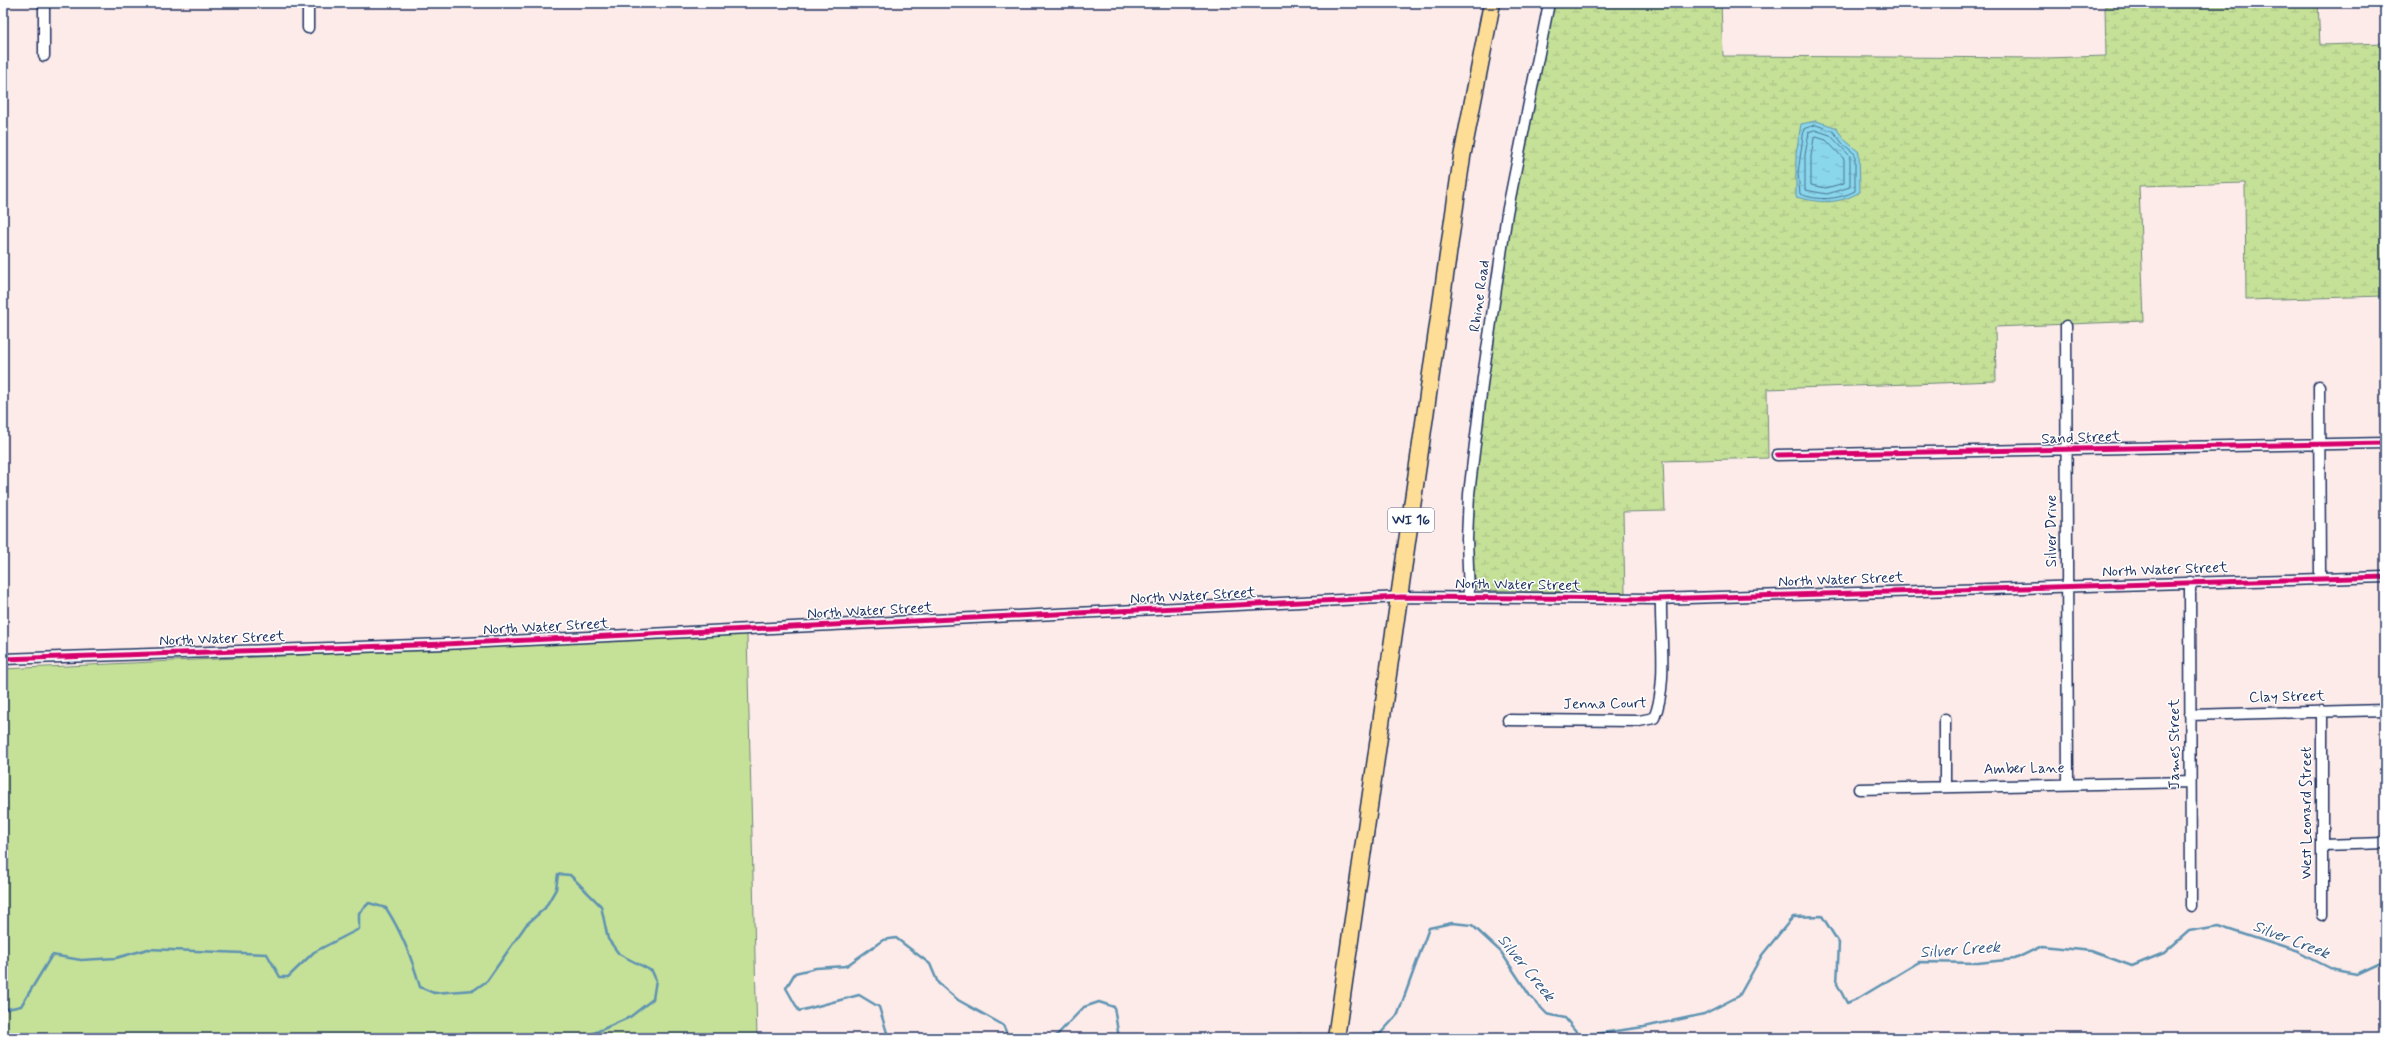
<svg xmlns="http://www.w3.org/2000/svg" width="2388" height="1041" viewBox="0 0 2388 1041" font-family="Mynerve,sans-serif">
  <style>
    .green { fill: #c5e097; stroke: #70887a }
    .wetland { fill: url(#wetland-marsh); stroke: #70887a }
    .water { fill: url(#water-ripples); stroke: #5e93b2 }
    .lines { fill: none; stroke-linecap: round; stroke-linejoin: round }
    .shore { stroke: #477296; stroke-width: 1 }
    .stream { stroke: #5e93b2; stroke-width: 2.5 }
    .minor-casing { stroke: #1b2f5e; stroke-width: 13 }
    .trunk-casing { stroke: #1b2f5e; stroke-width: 19 }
    .minor { stroke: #fff; stroke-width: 10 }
    .trunk { stroke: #fedd96; stroke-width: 16 }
    .cycleway-casing { stroke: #fff; stroke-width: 8 }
    .cycleway { stroke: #d6006c; stroke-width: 5 }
    .labels { text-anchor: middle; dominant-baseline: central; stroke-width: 3; stroke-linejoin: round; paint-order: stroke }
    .shield { fill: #fff; stroke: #5f6d8e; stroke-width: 1 }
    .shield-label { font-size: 14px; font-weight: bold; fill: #1b2f5e }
    .street-label { font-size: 15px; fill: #1b2f5e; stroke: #fff }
    .water-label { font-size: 16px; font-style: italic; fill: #375981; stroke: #fff }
  </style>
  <defs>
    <pattern id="wetland-marsh" width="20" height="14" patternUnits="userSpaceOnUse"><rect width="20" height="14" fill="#c5e097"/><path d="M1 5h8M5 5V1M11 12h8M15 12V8" fill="none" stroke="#a9c085"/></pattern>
    <pattern id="water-ripples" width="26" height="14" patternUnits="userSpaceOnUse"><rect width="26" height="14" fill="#8ad6ea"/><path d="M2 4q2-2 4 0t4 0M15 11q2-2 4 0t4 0" fill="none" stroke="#76b8cb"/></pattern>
  </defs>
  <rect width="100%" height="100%" fill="#fdebe9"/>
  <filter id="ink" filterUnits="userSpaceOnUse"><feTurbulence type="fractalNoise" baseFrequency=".025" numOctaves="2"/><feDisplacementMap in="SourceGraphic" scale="8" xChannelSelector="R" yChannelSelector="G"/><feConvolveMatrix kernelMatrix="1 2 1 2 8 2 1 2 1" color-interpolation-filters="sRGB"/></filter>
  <g filter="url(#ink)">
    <!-- green -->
    <path class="green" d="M747 634 757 1038H3V669Z"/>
    <!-- wetland -->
    <path class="wetland" d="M1552 3H1721L1723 56 2046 58 2106 56 2105 6 2118 3H2318L2320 45 2385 43V296L2246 300 2245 183 2139 186 2144 321 1995 327 1996 381 1767 389 1768 458 1663 461 1665 511 1623 512 1625 593 1477 590 1471 553V500L1506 242Z"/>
    <!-- water -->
    <path class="water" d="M1816 121 1835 127 1846 141 1859 152 1860 192C1837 205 1820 203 1796 197V154L1801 124Z"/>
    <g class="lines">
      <!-- shore -->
      <path class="shore" d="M1816 125 1833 131 1843 144 1855 154V191C1838 200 1817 201 1800 194L1798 173 1804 129Z
        M1815 130 1830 135 1850 156V187L1827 194 1805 190V155L1809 132Z
        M1816 137 1826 140 1844 159V183L1826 188 1811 185V156L1814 138Z"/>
      <!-- stream -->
      <path class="stream" d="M3 1010 21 1006 52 955 81 960 116 958 148 949 267 954 280 977H288L314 952 359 929V913L369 903 386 908C402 933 412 958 420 987L434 993 474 990 487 981 526 925 545 908 556 889 558 874 570 875 601 906 608 939 619 954 652 971 656 980 653 999 630 1017 583 1038
        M1353 1035 1380 1034 1398 1014 1429 928 1452 923 1472 925 1501 952 1530 996 1547 1014 1565 1018 1580 1036 1644 1027 1704 1014 1739 996 1762 955 1793 917 1822 916 1839 943 1837 984 1847 1003 1859 998 1919 962 1978 963 2015 959 2042 946 2091 951 2132 966 2164 953 2189 931 2218 926 2298 952 2334 970 2357 974 2385 961
        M886 1038 888 1036 879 1007 859 995 799 1011 786 988 795 973 816 968 846 966 883 940 896 938 930 964 938 983 958 1000 1003 1025 1007 1034 1005 1038
        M1054 1038 1084 1007 1099 1002 1114 1007 1119 1038
        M1284 1038 1300 1034"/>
      <!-- minor casing -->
      <g class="minor-casing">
        <path id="minor" d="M44 3V56
          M308 28V3
          M2066 326 2068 783
          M2319 386 2320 578
          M1777 455 2385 443
          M2190 582 2191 906
          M1469 596 1467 539 1469 494 1483 377 1507 213 1549 3
          M3 659 445 644 1401 597 1655 599 2385 577
          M2322 711V915
          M2190 715 2385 710
          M1945 719V786
          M1508 720 1639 721 1654 718C1668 686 1660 634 1661 599
          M1859 789 2190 782
          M2323 845 2385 843"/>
      </g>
      <!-- trunk casing -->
      <g class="trunk-casing">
        <path id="trunk" d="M1336 1038 1462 157 1492 3"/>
      </g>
      <!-- minor -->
      <use href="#minor" class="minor"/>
      <!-- trunk -->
      <use href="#trunk" class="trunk"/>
      <!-- cycleway casing -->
      <g class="cycleway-casing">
        <path id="cycleway" d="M1777 455 2385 443
          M3 659 445 644 1401 597 1655 599 2385 577"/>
      </g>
      <!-- cycleway -->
      <use href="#cycleway" class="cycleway"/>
    </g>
  </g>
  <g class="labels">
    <!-- shield labels -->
    <rect class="shield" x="1388" y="508" width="46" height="24" rx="3"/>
    <g class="shield-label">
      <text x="1411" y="520">WI 16</text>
    </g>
    <!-- street labels -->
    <g class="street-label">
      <text transform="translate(1480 296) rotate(-82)">Rhine Road</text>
      <text transform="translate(2081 438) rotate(-2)">Sand Street</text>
      <text transform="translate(2052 531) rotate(-90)">Silver Drive</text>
      <text transform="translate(2165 570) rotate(-2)">North Water Street</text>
      <text transform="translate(1841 580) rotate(-2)">North Water Street</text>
      <text transform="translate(1518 585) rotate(1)">North Water Street</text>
      <text transform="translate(1193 596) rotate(-3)">North Water Street</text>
      <text transform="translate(870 611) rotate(-3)">North Water Street</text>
      <text transform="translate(546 627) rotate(-3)">North Water Street</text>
      <text transform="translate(222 639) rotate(-2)">North Water Street</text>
      <text transform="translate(2287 697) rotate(-1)">Clay Street</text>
      <text transform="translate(1605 704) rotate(-1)">Jenna Court</text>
      <text transform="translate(2175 744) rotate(-90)">James Street</text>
      <text transform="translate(2024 769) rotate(-1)">Amber Lane</text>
      <text transform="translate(2307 813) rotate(-90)">West Leonard Street</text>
    </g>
    <!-- water labels -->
    <g class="water-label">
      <text transform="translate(2291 940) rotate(21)">Silver Creek</text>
      <text transform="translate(1960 950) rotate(-4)">Silver Creek</text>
      <text transform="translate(1526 968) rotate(51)">Silver Creek</text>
    </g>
  </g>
  <!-- margin -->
  <rect width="2388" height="1041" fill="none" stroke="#fff" stroke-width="16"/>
  <rect x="8" y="8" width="2372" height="1025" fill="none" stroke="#1b2f5e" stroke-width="1.5" filter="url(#ink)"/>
</svg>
